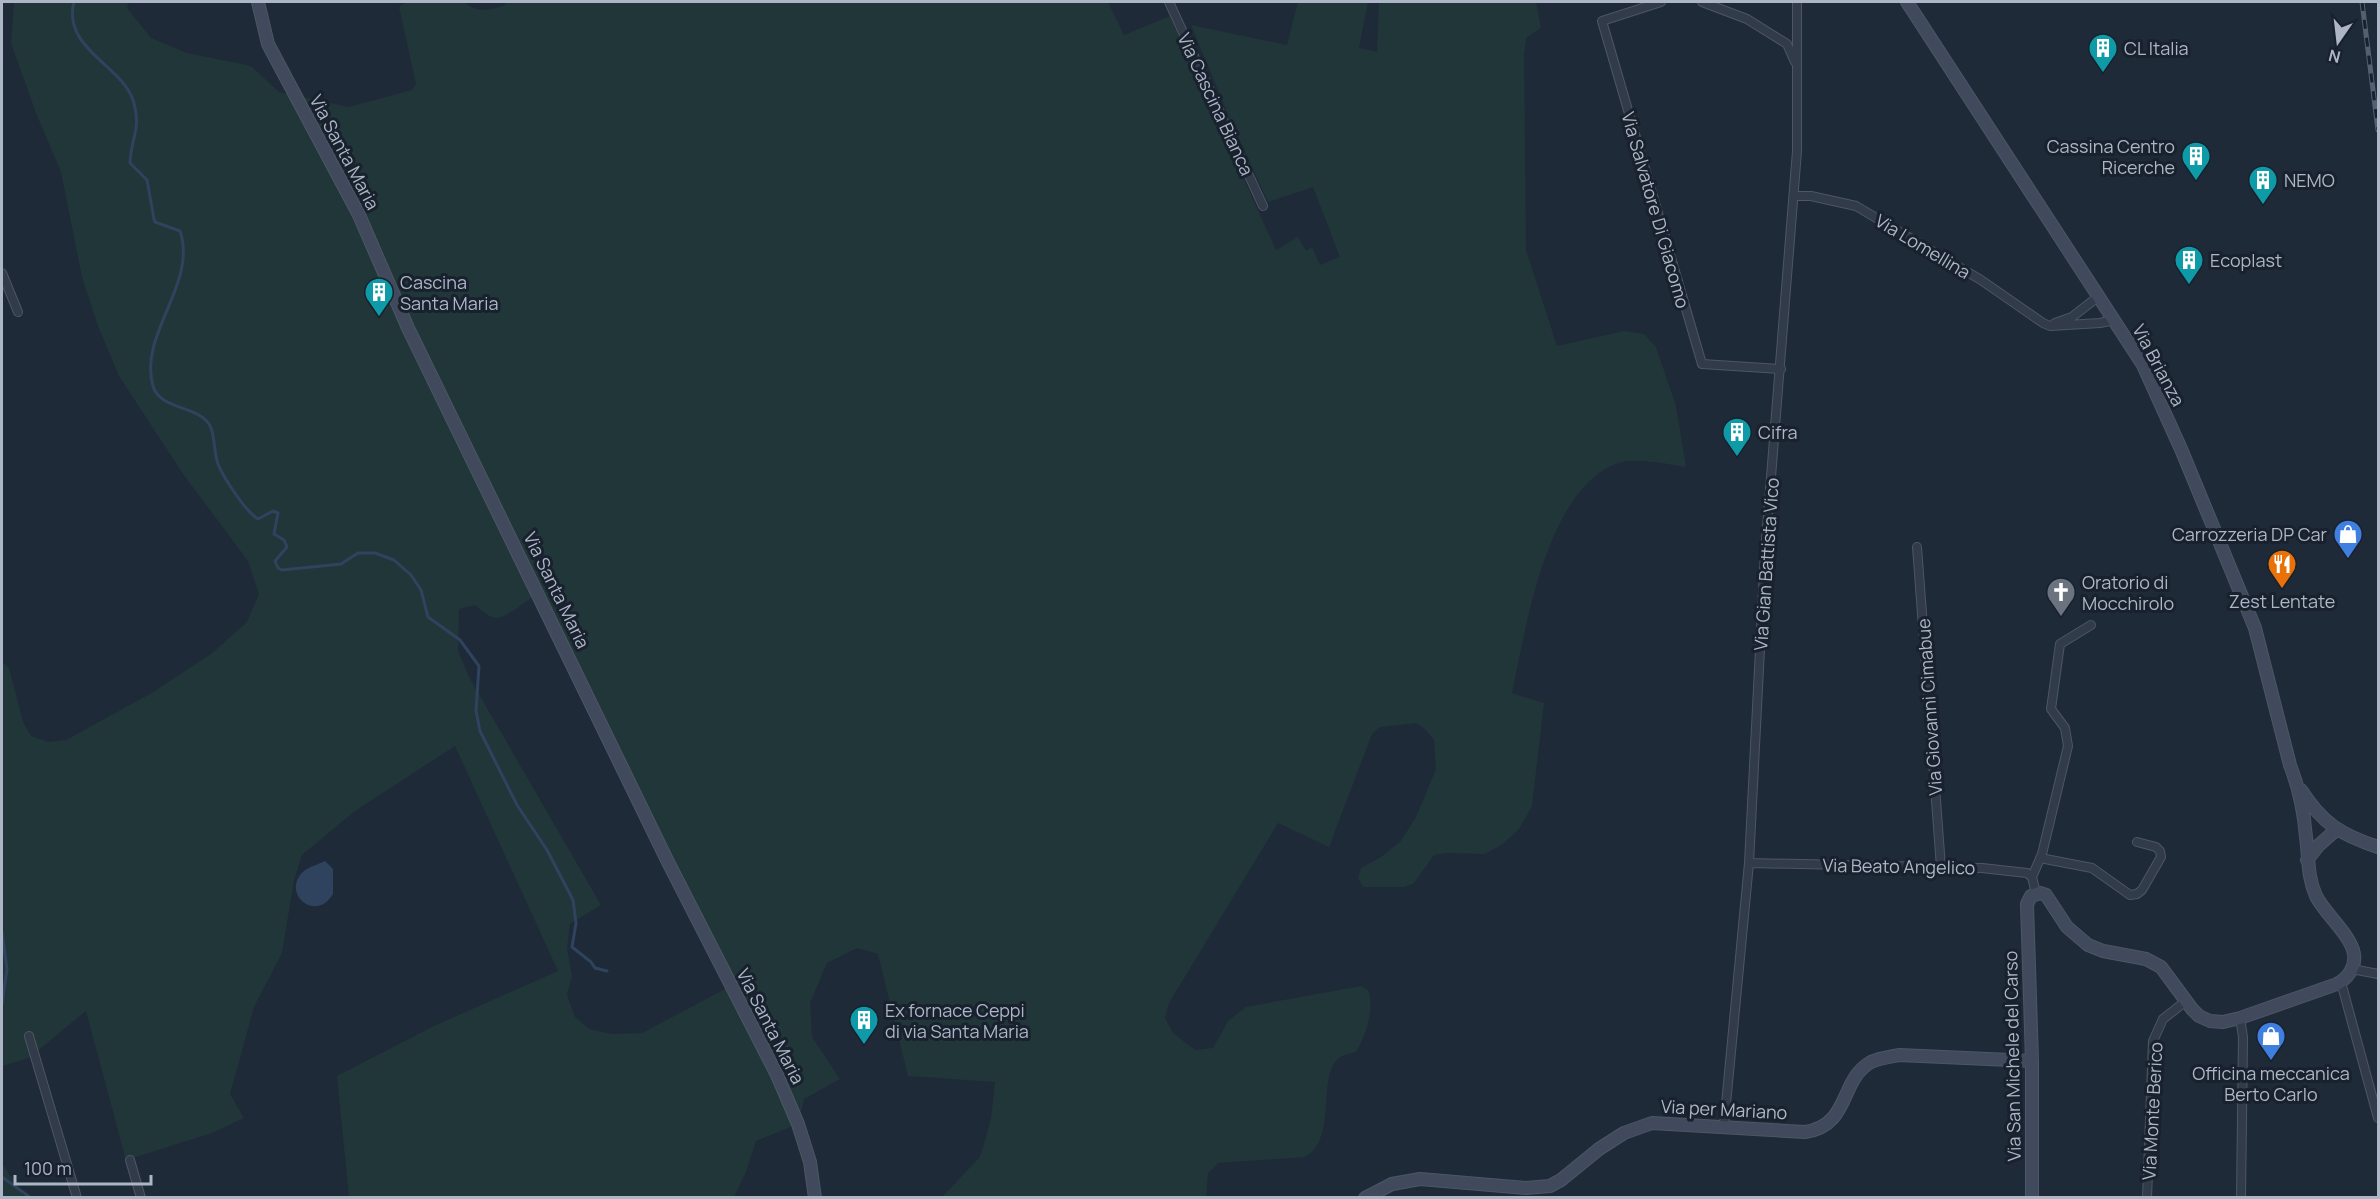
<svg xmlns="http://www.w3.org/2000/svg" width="2380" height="1199" viewBox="0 0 2380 1199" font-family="Manrope,sans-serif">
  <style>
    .green { fill: #213639; fill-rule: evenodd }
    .water { fill: #2f435f }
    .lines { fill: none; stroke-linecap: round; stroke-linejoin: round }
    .stream { stroke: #2f435f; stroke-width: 3 }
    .street-casing { stroke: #4d5664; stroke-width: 10 }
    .secondary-casing { stroke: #4d5664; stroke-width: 14 }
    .street { stroke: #323b49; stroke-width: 8 }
    .secondary { stroke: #404a5c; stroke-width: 12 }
    .rail-casing { stroke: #545f70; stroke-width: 5 }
    .rail { stroke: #18212d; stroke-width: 3; stroke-dasharray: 9; stroke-linecap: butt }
    .labels { text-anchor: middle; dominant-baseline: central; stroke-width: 6; stroke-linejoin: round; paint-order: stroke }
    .poi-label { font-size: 18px; fill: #acb6c6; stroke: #18212d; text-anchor: start }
    .street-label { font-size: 18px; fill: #acb6c6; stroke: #18212d }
  </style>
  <rect width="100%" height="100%" fill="#1f2a38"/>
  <!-- green -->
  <path class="green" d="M14 2H129L127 8 151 38 187 53 251 66 279 92 349 107 412 90 416 84 399 7 407 2H465C477 14 490 10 505 5L506 2H1108L1124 35 1170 16 1276 250 1298 237 1306 251 1312 247 1320 265 1340 257 1313 187 1268 202 1230 119 1191 25 1287 45 1298 2H1368L1359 48 1377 52 1379 2H1536L1541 28 1526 38 1524 55 1526 250 1557 346 1624 331 1644 334 1656 347 1676 406 1686 467C1669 464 1634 457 1618 463 1546 489 1526 628 1512 693L1544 703 1532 806 1519 829 1503 844 1485 854 1446 853 1434 855 1414 883 1404 887H1363L1358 878 1361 868 1381 857 1401 841 1416 817 1436 769 1434 740 1423 727 1416 723 1380 727 1372 734 1329 847 1278 823 1169 1003 1165 1018 1173 1033 1195 1050 1213 1048 1228 1021 1246 1007 1361 986 1368 990C1375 1009 1366 1035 1356 1052 1352 1053 1346 1054 1342 1056 1314 1071 1340 1138 1305 1157L1218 1163 1208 1173 1206 1197H942L980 1157 991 1119 995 1082 908 1076 878 954 857 948 827 963 810 1003 812 1037 840 1079 804 1099 798 1124 756 1141 746 1172 734 1197H349L337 1076 434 1026 558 971 455 746 355 811 302 855 294 880 282 953 254 1007 230 1094 244 1118 212 1133 126 1160 86 1011 29 1058 2 1066V662L9 668 23 722 31 736 48 742 66 740 150 694 211 654 247 622 259 594 248 561 183 474 119 376 98 326 82 277 61 172 36 113 11 43ZM538 593 729 987 642 1033 612 1034 589 1029 575 1017 567 995 572 976 567 948 570 924 601 905 469 677 458 651 459 609 475 605C481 610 488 617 496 618 507 618 529 599 538 593Z
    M2 1163 24 1197H2Z"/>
  <!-- water -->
  <path class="water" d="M325 861 333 869V894C315 924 280 892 304 871 309 867 319 864 325 861Z"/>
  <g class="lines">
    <!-- stream -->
    <path class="stream" d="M74 2C62 48 121 65 133 100 142 130 131 136 130 163L147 180 154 219 155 222 180 231C198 284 138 334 153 386 160 411 202 405 211 428 215 439 214 453 218 464 223 477 246 512 258 519L273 511 278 513 274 534 284 540 287 547 275 561 278 568 282 570 341 564 358 553H375L394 560 411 575 421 590 428 617 460 640 479 666 476 711 480 731 517 805 547 850 573 900 576 923 572 947 591 962 595 968 607 971
      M2 932 7 969 2 1004
      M2 1177 31 1198"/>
    <!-- street casing -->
    <g class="street-casing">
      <path id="street" d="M1169 2 1263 206
        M1661 2 1602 21 1702 364 1781 369
        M1702 2 1747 19 1787 44 1795 62
        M1794 196H1811L1856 206 1981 280 2043 323 2050 326 2100 323 2114 320
        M2 273 18 312
        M2055 323 2072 317 2099 296
        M1917 547 1941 867
        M2040 858 2092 868 2130 895 2137 894 2142 890 2161 857 2160 851 2156 847 2137 842
        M1749 863 1982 868 2027 873 2032 877 2036 893
        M2032 877 2042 854 2068 746 2065 728 2051 709 2060 644 2091 625
        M2352 969 2378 974
        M2341 982 2378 1118
        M2240 1018 2243 1037 2241 1198
        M29 1036 77 1198
        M1724 1125 1749 863 1765 552 1797 151V2
        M130 1160 141 1198
        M2147 1198 2153 1041 2163 1019 2186 1001"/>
    </g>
    <!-- secondary casing -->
    <g class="secondary-casing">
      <path id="secondary" d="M258 2 268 44 359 215 408 328 667 860 777 1075 798 1124 810 1162 815 1198
        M1907 2 2143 365 2181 449 2255 628 2290 765C2299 788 2304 812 2306 837 2309 857 2307 876 2316 896 2325 914 2351 935 2354 954 2356 967 2348 978 2337 984L2240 1018 2223 1022 2210 1021 2199 1016 2192 1009 2161 967 2146 959 2103 951 2088 945 2067 927 2046 895 2040 893 2031 896 2027 904 2032 1061V1198
        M2301 790C2322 823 2341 835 2378 847
        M2307 860 2319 845 2336 830
        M1365 1198 1392 1184 1420 1179 1526 1188 1550 1186 1561 1180 1599 1149 1624 1133 1652 1123 1805 1132C1851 1125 1839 1080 1871 1062 1880 1058 1890 1057 1899 1055L2032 1061"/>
    </g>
    <!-- street -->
    <use href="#street" class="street"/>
    <!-- secondary -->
    <use href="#secondary" class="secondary"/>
    <!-- rail casing -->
    <g class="rail-casing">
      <path id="rail" d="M2362 2 2378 130"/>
    </g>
    <!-- rail -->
    <use href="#rail" class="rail"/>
  </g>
  <!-- icons -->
  <defs>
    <g id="building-pin" transform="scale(1.5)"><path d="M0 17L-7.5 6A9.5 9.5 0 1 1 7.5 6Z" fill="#0f9aa8" stroke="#18212d"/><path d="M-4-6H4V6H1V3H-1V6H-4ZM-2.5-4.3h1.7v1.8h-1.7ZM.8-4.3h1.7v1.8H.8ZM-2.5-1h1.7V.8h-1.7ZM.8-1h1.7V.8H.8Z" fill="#fff"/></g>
    <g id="shop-pin" transform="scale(1.5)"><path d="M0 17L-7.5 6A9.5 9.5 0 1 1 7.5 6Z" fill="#3f7fe0" stroke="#18212d"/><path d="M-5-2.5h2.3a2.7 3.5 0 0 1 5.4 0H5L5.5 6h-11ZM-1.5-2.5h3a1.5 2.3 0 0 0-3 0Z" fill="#fff"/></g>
    <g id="restaurant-pin" transform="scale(1.5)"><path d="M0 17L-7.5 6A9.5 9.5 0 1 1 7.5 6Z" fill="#e8710a" stroke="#18212d"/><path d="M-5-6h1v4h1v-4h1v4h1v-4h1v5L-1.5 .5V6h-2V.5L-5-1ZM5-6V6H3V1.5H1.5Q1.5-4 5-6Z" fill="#fff"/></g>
    <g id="church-pin" transform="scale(1.5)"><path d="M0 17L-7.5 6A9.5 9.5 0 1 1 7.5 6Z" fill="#6b7280" stroke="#18212d"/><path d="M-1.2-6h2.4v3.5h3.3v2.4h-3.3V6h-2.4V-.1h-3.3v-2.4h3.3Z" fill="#fff"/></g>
  </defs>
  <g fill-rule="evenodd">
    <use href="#building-pin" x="2103" y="48"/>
    <use href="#building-pin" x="2196" y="156"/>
    <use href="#building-pin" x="2263" y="180"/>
    <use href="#building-pin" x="2189" y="260"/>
    <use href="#building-pin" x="379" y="292"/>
    <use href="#building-pin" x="1737" y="432"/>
    <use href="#shop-pin" x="2348" y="534"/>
    <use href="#restaurant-pin" x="2282" y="564"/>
    <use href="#church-pin" x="2061" y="592"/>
    <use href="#building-pin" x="864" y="1020"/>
    <use href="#shop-pin" x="2271" y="1036"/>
  </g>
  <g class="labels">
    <!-- poi labels -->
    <g class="poi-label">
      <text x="2124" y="48">CL Italia</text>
      <text x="2175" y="146" text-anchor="end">Cassina Centro<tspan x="2175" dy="21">Ricerche</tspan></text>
      <text x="2284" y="180">NEMO</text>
      <text x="2210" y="260">Ecoplast</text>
      <text x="400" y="282">Cascina<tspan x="400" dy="21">Santa Maria</tspan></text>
      <text x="1758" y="432">Cifra</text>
      <text x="2327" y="534" text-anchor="end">Carrozzeria DP Car</text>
      <text x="2082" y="582">Oratorio di<tspan x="2082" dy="21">Mocchirolo</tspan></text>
      <text x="2282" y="601" text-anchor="middle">Zest Lentate</text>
      <text x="885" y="1010">Ex fornace Ceppi<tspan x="885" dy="21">di via Santa Maria</tspan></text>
      <text x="2271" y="1073" text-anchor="middle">Officina meccanica<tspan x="2271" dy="21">Berto Carlo</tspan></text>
    </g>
    <!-- street labels -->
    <g class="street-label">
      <text transform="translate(1216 104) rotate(65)">Via Cascina Bianca</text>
      <text transform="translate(345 152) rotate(62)">Via Santa Maria</text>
      <text transform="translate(1656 210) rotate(74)">Via Salvatore Di Giacomo</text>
      <text transform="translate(1923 246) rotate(31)">Via Lomellina</text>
      <text transform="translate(2159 365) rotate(62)">Via Brianza</text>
      <text transform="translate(1766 564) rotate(-86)">Via Gian Battista Vico</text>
      <text transform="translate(557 590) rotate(64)">Via Santa Maria</text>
      <text transform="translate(1929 707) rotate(-94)">Via Giovanni Cimabue</text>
      <text transform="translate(1899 866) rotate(1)">Via Beato Angelico</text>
      <text transform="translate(771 1026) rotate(63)">Via Santa Maria</text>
      <text transform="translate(2012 1056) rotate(-91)">Via San Michele del Carso</text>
      <text transform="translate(1724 1109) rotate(3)">Via per Mariano</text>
      <text transform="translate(2152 1111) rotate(-87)">Via Monte Berico</text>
    </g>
  </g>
  <!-- border -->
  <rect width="2380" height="1199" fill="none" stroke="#acb6c6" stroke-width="6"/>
  <!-- north arrow -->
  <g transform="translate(2338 42) rotate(194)" stroke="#18212d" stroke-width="4.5" paint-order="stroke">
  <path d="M0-4.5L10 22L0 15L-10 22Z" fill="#acb6c6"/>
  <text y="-9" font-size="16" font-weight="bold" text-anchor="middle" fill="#acb6c6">N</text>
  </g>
  <!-- scale -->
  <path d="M15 1175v9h136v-9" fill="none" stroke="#acb6c6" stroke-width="3"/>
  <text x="24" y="1175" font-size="18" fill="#acb6c6" stroke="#18212d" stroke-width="4.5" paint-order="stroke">100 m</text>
</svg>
